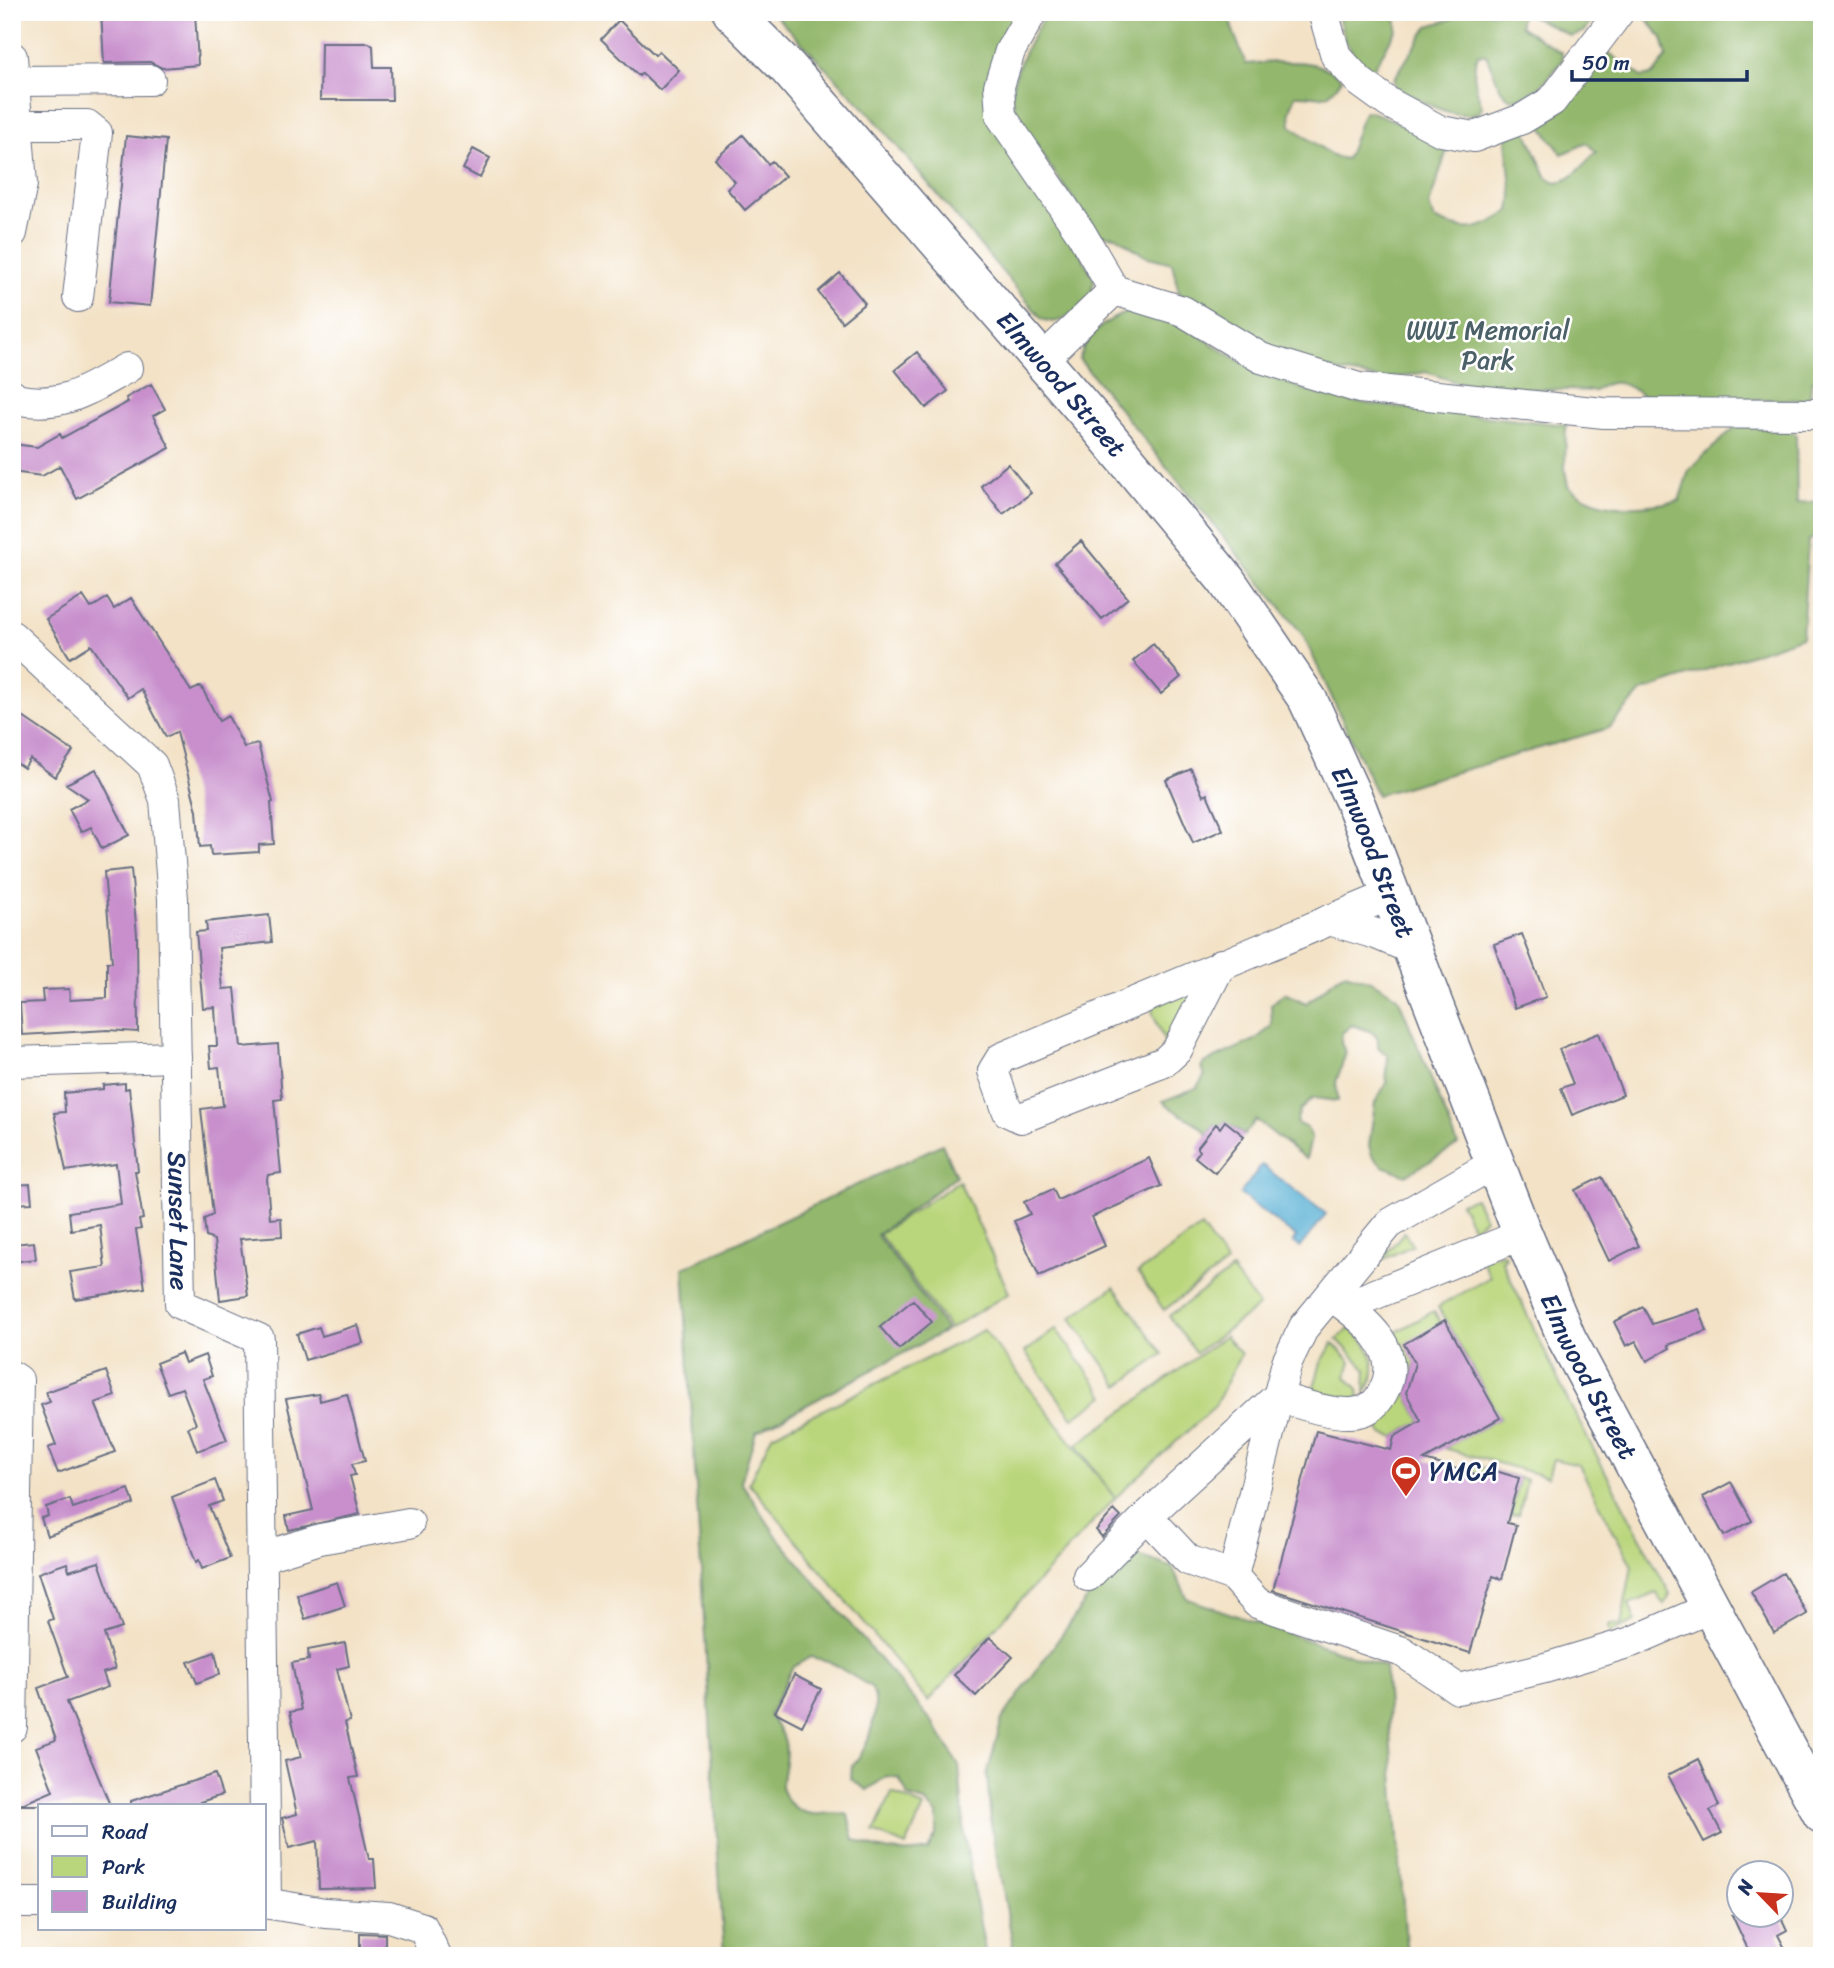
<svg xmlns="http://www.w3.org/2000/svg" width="1834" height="1968" viewBox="0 0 1834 1968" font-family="Sriracha,sans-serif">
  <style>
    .green { fill: #bad67c; stroke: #6a826d; stroke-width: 2 }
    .forest { fill: #93b76c; stroke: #577365; stroke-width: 2; fill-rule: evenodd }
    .water { fill: #55aed3; stroke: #386e98; stroke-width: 2 }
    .building { fill: #c88fcc }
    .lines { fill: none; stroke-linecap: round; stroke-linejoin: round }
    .minor-casing { stroke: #676e82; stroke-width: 32 }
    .major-casing { stroke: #676e82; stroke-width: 41 }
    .minor { stroke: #fff; stroke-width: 30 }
    .major { stroke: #fff; stroke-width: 38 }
    .labels { text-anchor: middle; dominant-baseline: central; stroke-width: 5; stroke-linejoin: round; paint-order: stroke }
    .park-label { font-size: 26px; fill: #4b6167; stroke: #fff }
    .street-label { font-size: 26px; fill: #1b2f5e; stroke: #fff }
    .poi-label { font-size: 26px; fill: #1b2f5e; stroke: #fff; text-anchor: start }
  </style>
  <rect width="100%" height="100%" fill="#fff"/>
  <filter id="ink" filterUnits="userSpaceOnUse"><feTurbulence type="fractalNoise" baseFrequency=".0143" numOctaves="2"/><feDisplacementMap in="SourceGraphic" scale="14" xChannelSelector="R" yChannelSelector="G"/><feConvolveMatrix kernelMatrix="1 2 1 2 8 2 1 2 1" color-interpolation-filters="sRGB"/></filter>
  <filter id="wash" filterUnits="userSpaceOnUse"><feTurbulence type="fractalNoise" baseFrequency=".00686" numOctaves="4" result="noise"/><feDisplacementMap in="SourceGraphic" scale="28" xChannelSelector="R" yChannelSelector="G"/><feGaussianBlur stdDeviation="1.57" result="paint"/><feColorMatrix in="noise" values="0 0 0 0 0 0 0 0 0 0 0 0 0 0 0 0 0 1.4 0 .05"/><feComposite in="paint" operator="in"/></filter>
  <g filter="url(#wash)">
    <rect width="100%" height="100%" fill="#f3e2c6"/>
    <!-- green -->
    <path class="green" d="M1202 984 1169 1041H1164L1152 1011 1154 1006Z
      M959 1181 1009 1293 950 1329 879 1234Z
      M1475 1198 1485 1219 1473 1228 1460 1203Z
      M1201 1227 1227 1263 1164 1310 1138 1273Z
      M1404 1232 1413 1245 1380 1261Z
      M1504 1254 1506 1257 1502 1261 1569 1403 1670 1594 1665 1605 1656 1593 1629 1604 1635 1621 1611 1632 1608 1628 1610 1624 1621 1625 1632 1566 1579 1465 1553 1459 1548 1477 1444 1448 1500 1418 1438 1307 1490 1277 1481 1258Z
      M1232 1270 1259 1306 1196 1353 1169 1316Z
      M1114 1287 1163 1354 1119 1386 1071 1318Z
      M1434 1311 1441 1323 1415 1363 1406 1393 1421 1421 1394 1437 1382 1434 1375 1424C1410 1399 1411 1369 1396 1332Z
      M1056 1329 1105 1396 1073 1418 1025 1352Z
      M1349 1329C1373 1345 1383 1369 1365 1393L1366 1369 1337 1339Z
      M984 1330 1115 1498 1077 1445 1225 1336 1241 1354 1215 1406 1115 1498 928 1701 749 1483 772 1435Z
      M1333 1343 1351 1362 1346 1377 1358 1389 1359 1397 1349 1400 1313 1390 1321 1363Z
      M1470 1464 1527 1480 1519 1514 1511 1515 1519 1478 1489 1470 1486 1477 1460 1470Z
      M892 1793 924 1807 906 1846 874 1832Z"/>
    <!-- forest -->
    <path class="forest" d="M772 12H1021L990 80 1094 279 1091 298C1075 310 1060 330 1041 318L871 115Z
      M1047 12H1231L1232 28 1246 64C1278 62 1318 56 1342 79 1324 105 1322 94 1296 95L1290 111 1291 126 1334 157 1346 159C1355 143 1356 127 1365 111 1374 110 1434 138 1449 144L1429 205 1434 219C1467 234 1480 231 1510 211L1512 197 1506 137 1526 130 1546 176 1556 183C1575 179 1582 166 1596 152L1587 143 1562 154 1542 127V119L1605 50 1642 77 1653 75 1667 56 1662 38 1641 12H1822V379L1812 381 1809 400 1647 398C1628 385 1614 375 1595 391L1487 387 1456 382 1426 372 1385 380 1288 362 1179 293 1172 263 1145 256 1116 236 1101 235C1083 212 1011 119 1012 95 1012 70 1034 33 1047 12Z
      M1337 12H1389L1397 22V29L1369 76 1345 41Z
      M1458 12H1600L1583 32 1571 36 1525 13 1520 18V26L1562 53V61C1547 79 1535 98 1510 99L1501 90 1486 55 1479 54C1469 70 1477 91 1482 107L1479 113C1450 120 1420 100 1395 87L1394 79 1428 26 1452 19Z
      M1143 309 1190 330 1257 372 1308 391 1346 401 1385 406 1566 425 1565 470 1568 486C1603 514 1636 507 1679 501L1689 470 1736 426 1786 430 1796 434 1797 503 1822 501V533L1808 541 1802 637 1641 692 1609 728 1377 795 1303 635 1079 359C1088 330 1114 313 1143 309Z
      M1345 973 1371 981 1398 997 1458 1145 1406 1175 1382 1166 1372 1155 1369 1146 1375 1103 1386 1083 1388 1056 1378 1047V1039L1372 1032 1352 1025 1342 1033 1341 1043 1346 1053 1336 1082 1338 1101 1313 1098 1300 1110 1296 1123 1307 1128 1311 1139 1306 1159 1256 1120 1244 1135 1225 1121 1220 1127 1215 1124 1207 1134C1195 1117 1175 1116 1163 1101L1196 1088 1205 1075 1201 1067 1204 1063 1255 1040 1272 1026 1271 1005 1284 993 1306 1003C1322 993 1329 981 1345 973Z
      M942 1144 956 1176 877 1235 947 1330 756 1432 741 1482 778 1538 934 1724 959 1765 965 1840 986 1956H724L683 1268ZM810 1657 828 1661 871 1687C882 1705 868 1752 852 1765L851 1779 867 1790 887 1776 899 1778 909 1797 925 1802 937 1814V1833L928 1850C902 1856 878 1850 854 1840L848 1815C832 1809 818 1819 801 1811 766 1792 791 1770 785 1743 783 1734 774 1723 769 1715L792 1668Z
      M1138 1556 1172 1567 1188 1599 1385 1667 1407 1956H1015L991 1825 987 1775 1002 1719 1109 1568Z"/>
    <!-- water -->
    <path class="water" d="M1262 1165 1326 1214 1300 1247 1293 1242 1296 1237 1240 1194Z"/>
    <g id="blocks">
      <!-- building -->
      <path class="building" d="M101 12H195L198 65 162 68 150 62 104 63Z
        M619 20 655 55 659 51 679 70 660 90 642 73 639 76 601 39Z
        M321 43H369L373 46 374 67H391L392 100H320Z
        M743 135 768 164 772 161 785 176 745 210 727 189 735 182 715 159Z
        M126 136 166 140 150 306 109 302Z
        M473 149 490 158 480 178 463 169Z
        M840 273 865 303 842 322 818 292Z
        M917 352 948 391 926 408 895 370Z
        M151 384 165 409 153 416 170 448 77 499 60 466 42 476 12 472V444L37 447 60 434 62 438 128 402 126 398Z
        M1008 464 1031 493 1003 514 981 486Z
        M1081 541 1128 598 1102 619 1055 563Z
        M83 596 91 608 107 598 114 609 131 598 191 691 201 686 219 721 228 716 244 747 258 744 273 802 271 803 274 844 259 845V852L211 855 210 846 200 847 197 811 177 732 166 737 141 689 128 698 91 645 70 658 46 619Z
        M1153 644 1181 677 1161 694 1133 661Z
        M20 715 73 751 55 777 30 759 24 768 12 760V727Z
        M96 769 129 835 102 849 91 827 81 832 69 809 88 799 66 784Z
        M1191 769 1203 796 1207 794 1223 830 1193 843 1166 780Z
        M131 869 137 935 138 1032 108 1030 22 1035 20 1003 43 1002 42 990 69 989 70 1000 107 998V962H112L104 872Z
        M269 915 272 942 219 948 223 989 235 988 241 1047 278 1044 282 1099 274 1100 281 1173 268 1175 267 1179 270 1219 281 1218 282 1236 240 1239 248 1296 220 1300 214 1240 206 1237 204 1219 213 1215 201 1109 223 1106 219 1067 211 1068 209 1046H217L215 1007 203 1008 196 932 207 931 206 922Z
        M1522 934 1546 997 1515 1008 1494 944Z
        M1599 1033 1623 1095 1572 1115 1561 1088 1573 1084 1559 1049Z
        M125 1083V1089L129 1088 138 1171H135L143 1219 139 1220 141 1229 136 1230 145 1288 75 1299 70 1272 105 1267 100 1225 71 1230 69 1212 121 1204 116 1164 66 1171 54 1113 65 1112 64 1093 103 1089V1085Z
        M1225 1121 1244 1136 1215 1173 1195 1157 1200 1151 1197 1148 1216 1124 1220 1128Z
        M1149 1158 1161 1186 1092 1217 1105 1246 1039 1276 1014 1221 1030 1214 1024 1202 1053 1189 1058 1200Z
        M1602 1177 1639 1246 1609 1261 1575 1190Z
        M30 1184 32 1203 12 1204V1185Z
        M34 1242 36 1259 12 1262V1244Z
        M913 1300 932 1322 899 1349 880 1327Z
        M1643 1307 1652 1324 1699 1309 1707 1331 1668 1345 1670 1348 1647 1361 1636 1341 1626 1346 1614 1322Z
        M1445 1320 1500 1418 1424 1460 1486 1477 1489 1469 1519 1478 1507 1523 1516 1525 1502 1579 1493 1576 1470 1653 1273 1590 1316 1431 1391 1450 1394 1437 1421 1421 1406 1393 1415 1363 1404 1344Z
        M358 1325 363 1343 305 1360 297 1334 319 1327 322 1336Z
        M181 1353 185 1363 205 1355 212 1376 203 1379 227 1440 197 1451 188 1427 196 1424 182 1388 168 1393 156 1363Z
        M106 1371 115 1396 95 1403 115 1452 58 1473 48 1448 56 1445 41 1405 50 1402 46 1392Z
        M319 1394 320 1401 347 1394 365 1461 352 1464 355 1475 350 1476 360 1514 289 1530 286 1516 313 1510 286 1399Z
        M215 1480 223 1501 209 1506 230 1558 202 1569 199 1560 196 1562 172 1497Z
        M1731 1482 1752 1521 1724 1536 1703 1497Z
        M129 1489 134 1504 47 1536 41 1518 48 1516 46 1507 70 1499 73 1508Z
        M1114 1510 1121 1517 1102 1537 1096 1530Z
        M99 1562 122 1628 104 1634 115 1669 103 1673 108 1687 67 1702 110 1805H20L53 1791 36 1747 56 1740 38 1688 68 1677 48 1621 53 1619 38 1573 67 1563 69 1571Z
        M1783 1573 1807 1614 1774 1633 1751 1592Z
        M337 1582 345 1606 305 1619 297 1595Z
        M990 1637 1013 1657 976 1696 954 1675Z
        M345 1643 349 1666 337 1669 350 1721 345 1722 358 1777 350 1778 369 1859H374L376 1888 319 1889 317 1841 289 1848 283 1822 282 1818 297 1814 285 1761 301 1757 290 1712 301 1710 292 1663 309 1660 308 1650Z
        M215 1652 220 1674 197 1683 188 1662Z
        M794 1675 821 1689 802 1726 775 1712Z
        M1699 1759 1719 1806 1710 1811 1722 1833 1704 1842 1668 1775Z
        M215 1774 222 1795 200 1802 201 1805H131V1801Z
        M1732 1915H1780L1787 1930 1778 1935 1789 1956H1751Z
        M360 1933 385 1934V1954H360Z"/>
    </g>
  </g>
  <g filter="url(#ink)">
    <use href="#blocks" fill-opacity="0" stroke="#676e82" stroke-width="2"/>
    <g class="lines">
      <!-- minor casing -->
      <g class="minor-casing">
        <g id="minor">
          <path d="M1032 12 1010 51 999 86 1001 116 1081 233 1114 290 1183 311 1261 358 1359 388 1604 413 1822 414"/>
          <path d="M1323 12 1336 56 1360 82 1389 103 1441 131 1474 137 1522 119 1552 101 1619 12"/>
          <path d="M12 57 22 184 12 233"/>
          <path d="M14 81 150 80"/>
          <path d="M18 125H87L97 133 78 297"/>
          <path d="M1041 361 1114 290"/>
          <path d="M12 395 15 399C63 409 87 390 127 368"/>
          <path id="s1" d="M12 636 152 765 165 800 173 899 180 1304 259 1339 266 1903"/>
          <path d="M1329 920 1376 934 1414 950"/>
          <path d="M1221 964 1177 1050 1164 1062 1021 1118 1008 1112 993 1071 1001 1058 1392 894"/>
          <path d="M12 1062 176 1057"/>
          <path d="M1495 1163 1389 1224 1304 1327 1287 1362 1233 1576 1257 1603 1403 1652 1458 1689 1545 1668 1631 1642 1712 1607"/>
          <path d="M1346 1306 1523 1234"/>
          <path d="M12 1376 18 1380 12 1727"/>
          <path d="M262 1557 320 1539 409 1523"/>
          <path d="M1088 1576 1147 1516"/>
          <path d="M1233 1576 1188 1560 1147 1516 1277 1397C1300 1403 1327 1414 1351 1413 1365 1413 1375 1406 1382 1394 1407 1351 1363 1318 1331 1296"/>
          <path d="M12 1903H40"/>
          <path d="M264 1903 325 1913 389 1917 423 1928 436 1956"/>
        </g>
      </g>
      <!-- major casing -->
      <g class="major-casing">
        <g id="major">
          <path id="s2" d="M732 12 788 68 1096 423 1226 580 1308 700 1357 807 1519 1225 1567 1339 1822 1814"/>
        </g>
      </g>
      <!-- minor -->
      <use href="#minor" class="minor"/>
      <!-- major -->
      <use href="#major" class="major"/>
    </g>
  </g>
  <!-- icons -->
  <defs>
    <g id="stadium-pin" transform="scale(1.575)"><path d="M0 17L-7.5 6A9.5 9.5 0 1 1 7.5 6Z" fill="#c8321e" stroke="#fff"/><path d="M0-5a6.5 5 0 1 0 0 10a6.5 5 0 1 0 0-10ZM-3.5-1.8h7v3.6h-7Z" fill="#fff"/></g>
  </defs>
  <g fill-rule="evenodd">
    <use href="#stadium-pin" x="1406" y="1471"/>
  </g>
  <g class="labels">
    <!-- park labels -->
    <g class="park-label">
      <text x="1488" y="330">WWI Memorial<tspan x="1488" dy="30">Park</tspan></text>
    </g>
    <!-- street labels -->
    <g class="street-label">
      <text stroke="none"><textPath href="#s2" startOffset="497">Elmwood Street</textPath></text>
      <text stroke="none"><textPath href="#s2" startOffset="1064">Elmwood Street</textPath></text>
      <text stroke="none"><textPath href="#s1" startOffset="649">Sunset Lane</textPath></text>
      <text stroke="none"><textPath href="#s2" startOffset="1631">Elmwood Street</textPath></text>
    </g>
    <!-- poi labels -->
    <g class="poi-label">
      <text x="1429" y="1471">YMCA</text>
    </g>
  </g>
  <!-- margin -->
  <rect width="1834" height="1968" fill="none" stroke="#fff" stroke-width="42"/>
  <!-- legend -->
  <rect x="38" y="1804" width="228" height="126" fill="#ffffff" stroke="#a4acbf" stroke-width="2"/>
  <rect x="52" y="1826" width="35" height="10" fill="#ffffff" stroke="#a4acbf" stroke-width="2"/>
  <text x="102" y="1839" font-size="21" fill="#1b2f5e">Road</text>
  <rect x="52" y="1856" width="35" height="21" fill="#bad67c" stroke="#a4acbf" stroke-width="2"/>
  <text x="102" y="1874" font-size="21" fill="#1b2f5e">Park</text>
  <rect x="52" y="1891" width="35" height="21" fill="#c88fcc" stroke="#a4acbf" stroke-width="2"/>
  <text x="102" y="1909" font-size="21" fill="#1b2f5e">Building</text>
  <!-- north arrow -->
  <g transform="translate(1760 1894) rotate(295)"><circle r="33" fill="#ffffff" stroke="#a4acbf" stroke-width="2"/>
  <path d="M0-5L12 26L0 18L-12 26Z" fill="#c8321e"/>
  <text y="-10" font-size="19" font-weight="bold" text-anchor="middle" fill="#1b2f5e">N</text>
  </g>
  <!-- scale -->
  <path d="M1572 70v10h175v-10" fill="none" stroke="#1b2f5e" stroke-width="3.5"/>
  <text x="1582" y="70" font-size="21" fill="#1b2f5e" stroke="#ffffff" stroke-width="5" paint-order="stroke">50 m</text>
</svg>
